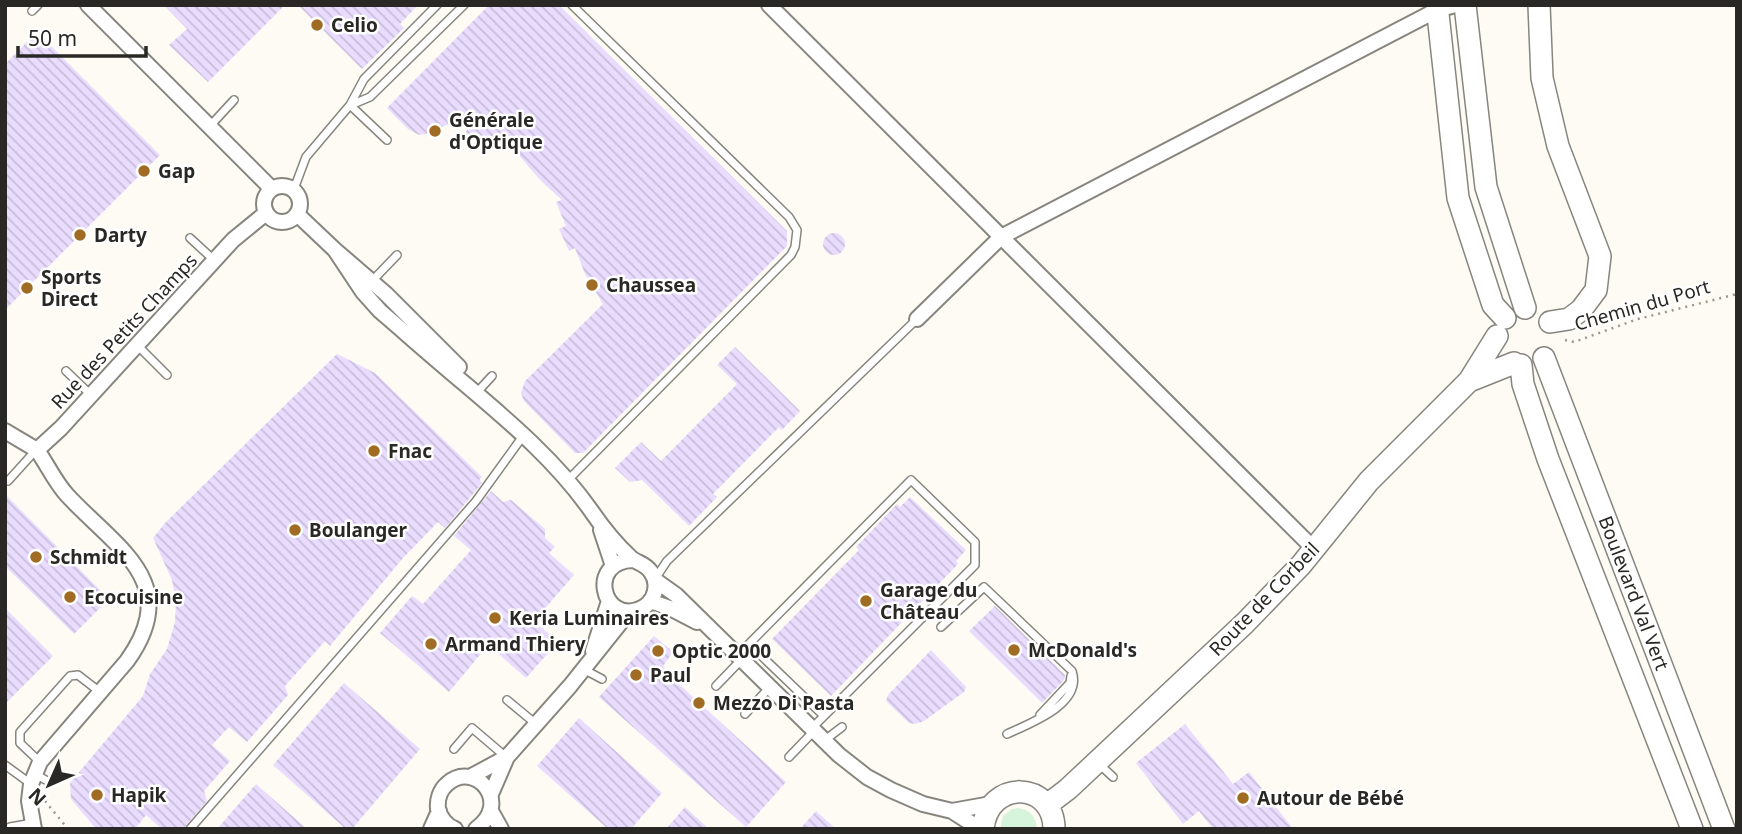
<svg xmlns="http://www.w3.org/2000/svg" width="1742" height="834" viewBox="0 0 1742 834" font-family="'Noto Sans',sans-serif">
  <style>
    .grass { fill: #d6f4db }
    .building { fill: url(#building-back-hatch) }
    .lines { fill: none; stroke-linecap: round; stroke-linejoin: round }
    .lane-casing { stroke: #87857e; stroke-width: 10 }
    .street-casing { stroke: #87857e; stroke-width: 18 }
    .secondary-casing { stroke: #87857e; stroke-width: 24 }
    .path { stroke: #9a9893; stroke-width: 2.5; stroke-dasharray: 2 5; stroke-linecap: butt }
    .lane { stroke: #fff; stroke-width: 7 }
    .street { stroke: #fff; stroke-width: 14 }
    .secondary { stroke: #fff; stroke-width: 21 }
    .poi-dot { fill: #a06c24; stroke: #fff; stroke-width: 2.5 }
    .labels { text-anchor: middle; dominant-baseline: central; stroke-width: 5; stroke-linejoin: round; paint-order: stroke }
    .poi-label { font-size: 19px; font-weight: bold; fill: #292825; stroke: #fff; text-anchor: start }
    .street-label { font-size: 19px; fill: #292825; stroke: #fff }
  </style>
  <defs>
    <pattern id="building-back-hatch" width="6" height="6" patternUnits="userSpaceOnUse" patternTransform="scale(1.75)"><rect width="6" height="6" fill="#e9dcff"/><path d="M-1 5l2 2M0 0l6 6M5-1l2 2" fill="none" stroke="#c8bdda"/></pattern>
  </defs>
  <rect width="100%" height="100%" fill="#fefbf4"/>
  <!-- grass -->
  <path class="grass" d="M1018 808C1030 810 1036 816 1037 829H1000L1003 816 1012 809Z"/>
  <!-- building -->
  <path class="building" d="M164 5H285L208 82 169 45 187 29Z
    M298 5H418L400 24 404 28 362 69Z
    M489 5H559L787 231V246L583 453H575L524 401 521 393 525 381 603 304 585 274 575 248 569 251 559 229 566 226 556 202 562 200 541 181 511 146 489 139 487 144 465 135 469 124 446 125 431 133 419 135 408 129 387 108Z
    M37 32 160 155 5 310V64Z
    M823 244a11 11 0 1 1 22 0a11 11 0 1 1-22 0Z
    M735 347 800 411 782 430 779 427 713 494 717 497 689 526 642 480 630 482 615 468 641 442 661 461 737 384 717 365Z
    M337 354 375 373 482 477 479 480 482 483 445 528 438 522 403 558 330 646 325 641 285 686 288 695 247 742 229 727 212 745 230 761 204 791 207 801 183 829H162L146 815 135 829H96L71 799 70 783 143 696 150 674 167 649 175 622 176 601 172 580 153 538 166 522Z
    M491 491 503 502 511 500 545 529V538L555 547 549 553 574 575 534 621 558 642 526 678 488 645 449 692 380 633 412 596 423 604 471 550 454 536Z
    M5 494 101 591 105 603 74 634 5 566Z
    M910 497 966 550 956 561 958 564 831 696 772 639 859 550 856 547 897 504 900 507Z
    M995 606 1065 675 1064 680 1042 703 969 631Z
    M5 608 53 656 5 704Z
    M654 636 673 652 663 666 669 675 786 782 746 827 599 697Z
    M931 650 966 687 964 692 924 721 915 724 909 723 886 701 888 695Z
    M344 683 420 749 352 829H346L273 765Z
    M579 718 662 793 631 829H608L537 766Z
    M1185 724 1233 784 1249 772 1293 829H1213L1199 811 1183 824 1136 763Z
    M256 784 307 829H217Z
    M685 807 709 829H666Z
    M816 811 836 829H800Z"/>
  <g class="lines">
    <!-- lane casing -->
    <g class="lane-casing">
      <path id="lane" d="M32 11 38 5
        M350 105 387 140
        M351 105 370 97 464 5
        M210 126 234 100
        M294 189 306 157 350 105 364 79 437 5
        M190 238 215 261
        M372 281 397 255
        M137 345 167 375
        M66 371 91 395
        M480 389 492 376
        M8 481 36 450
        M567 481 791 255 795 247 797 230 789 217 572 5
        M655 579 667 561 917 319
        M941 627 984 587 1072 671C1083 704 1031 723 1007 734
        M749 644 824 716
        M738 655 911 480 975 542V565L812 728
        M583 669 602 679
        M716 686 742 659
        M507 700 536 724
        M745 714 770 687
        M1040 715 1070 683 1071 676
        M825 740 842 727
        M454 749 472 728 506 757
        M789 757 814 731
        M40 762 20 743V732L70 676 78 675 100 692
        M1097 762 1113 777
        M5 765 31 784
        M35 774 51 783
        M10 827 33 823
        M190 829 476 501 523 436"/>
    </g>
    <!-- street casing -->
    <g class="street-casing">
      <path id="street" d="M88 5 272 189
        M769 5 1314 549
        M264 204a18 18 0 1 1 36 0a18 18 0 1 1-36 0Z
        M297 214 335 250 386 294 459 367
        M335 250 363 292 380 311C408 335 436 360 465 384 510 422 558 463 592 512 603 528 616 544 630 557 636 563 645 563 651 572 656 579 657 588 653 597 650 603 644 608 637 610 602 621 588 562 632 560
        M917 319 1001 237 1437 10 1455 5
        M5 431 37 450 61 428 233 240 266 213
        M601 530 613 566
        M655 580 676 595 839 755 867 777 891 790 923 804 952 811 980 829
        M650 601 670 608 697 622
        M593 651 609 601
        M470 777 507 757
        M491 794 507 757 570 686 629 612
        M491 811 501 829
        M952 811 991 804
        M34 829 29 801 31 784 40 762 127 661C184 582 116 548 67 495 55 482 47 464 37 450
        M431 829 439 811
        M455 829C447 826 440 818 438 809 437 800 440 790 447 784 475 759 513 803 476 829"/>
    </g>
    <!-- secondary casing -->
    <g class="secondary-casing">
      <path id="secondary" d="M1437 5 1458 198 1493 305 1505 318
        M1465 5 1486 187 1525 308
        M1539 5 1542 78 1558 146 1600 256 1596 290 1581 310 1569 319 1550 322
        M1544 358 1724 829
        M1521 365 1523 384 1548 459 1692 829
        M1469 381 1514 363
        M1047 805 1068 789 1245 623 1301 565 1369 481 1469 381 1497 336
        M983 829C988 778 1054 781 1054 829"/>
    </g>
    <!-- path -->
    <path class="path" d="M1565 340 1574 342 1638 319 1737 294
      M45 801 68 829"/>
    <!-- lane -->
    <use href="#lane" class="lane"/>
    <!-- street -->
    <use href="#street" class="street"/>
    <!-- secondary -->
    <use href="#secondary" class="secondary"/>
  </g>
  <!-- markers -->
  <g class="poi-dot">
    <circle cx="317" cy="25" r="7"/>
    <circle cx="435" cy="131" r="7"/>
    <circle cx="144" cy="171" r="7"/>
    <circle cx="80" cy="235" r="7"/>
    <circle cx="592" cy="285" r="7"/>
    <circle cx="27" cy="288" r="7"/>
    <circle cx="374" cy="451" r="7"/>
    <circle cx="295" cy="530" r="7"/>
    <circle cx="36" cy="557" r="7"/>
    <circle cx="70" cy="597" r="7"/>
    <circle cx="866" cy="601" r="7"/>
    <circle cx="495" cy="618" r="7"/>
    <circle cx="431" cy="644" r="7"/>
    <circle cx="1014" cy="650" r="7"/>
    <circle cx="658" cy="651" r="7"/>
    <circle cx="636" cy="675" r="7"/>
    <circle cx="699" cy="703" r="7"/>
    <circle cx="97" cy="795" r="7"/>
    <circle cx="1243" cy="798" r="7"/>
  </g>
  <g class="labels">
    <!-- poi labels -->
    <g class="poi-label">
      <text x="331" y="25">Celio</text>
      <text x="449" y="120">Générale<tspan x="449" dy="22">d'Optique</tspan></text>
      <text x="158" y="171">Gap</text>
      <text x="94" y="235">Darty</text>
      <text x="41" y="277">Sports<tspan x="41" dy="22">Direct</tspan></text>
      <text x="606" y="285">Chaussea</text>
      <text x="388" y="451">Fnac</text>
      <text x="309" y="530">Boulanger</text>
      <text x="50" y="557">Schmidt</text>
      <text x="880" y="590">Garage du<tspan x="880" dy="22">Château</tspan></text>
      <text x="84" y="597">Ecocuisine</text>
      <text x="509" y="618">Keria Luminaires</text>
      <text x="445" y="644">Armand Thiery</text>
      <text x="1028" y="650">McDonald's</text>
      <text x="672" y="651">Optic 2000</text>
      <text x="650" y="675">Paul</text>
      <text x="713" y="703">Mezzo Di Pasta</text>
      <text x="111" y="795">Hapik</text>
      <text x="1257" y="798">Autour de Bébé</text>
    </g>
    <!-- street labels -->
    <g class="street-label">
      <text transform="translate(1642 305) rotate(-16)">Chemin du Port</text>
      <text transform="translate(124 331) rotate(-47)">Rue des Petits Champs</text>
      <text transform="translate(1634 593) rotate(69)">Boulevard Val Vert</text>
      <text transform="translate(1264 599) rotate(-46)">Route de Corbeil</text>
    </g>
  </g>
  <!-- border -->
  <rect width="1742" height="834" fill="none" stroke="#292825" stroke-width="14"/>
  <!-- north arrow -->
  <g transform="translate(49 785) rotate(225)" stroke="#ffffff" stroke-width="5" paint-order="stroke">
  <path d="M0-5L12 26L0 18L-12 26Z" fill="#292825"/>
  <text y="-10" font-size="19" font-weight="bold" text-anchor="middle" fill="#292825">N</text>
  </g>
  <!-- scale -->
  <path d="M18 46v10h128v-10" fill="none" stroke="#292825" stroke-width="3.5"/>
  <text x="28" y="46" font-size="21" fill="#292825" stroke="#ffffff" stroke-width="5" paint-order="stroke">50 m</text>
</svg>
